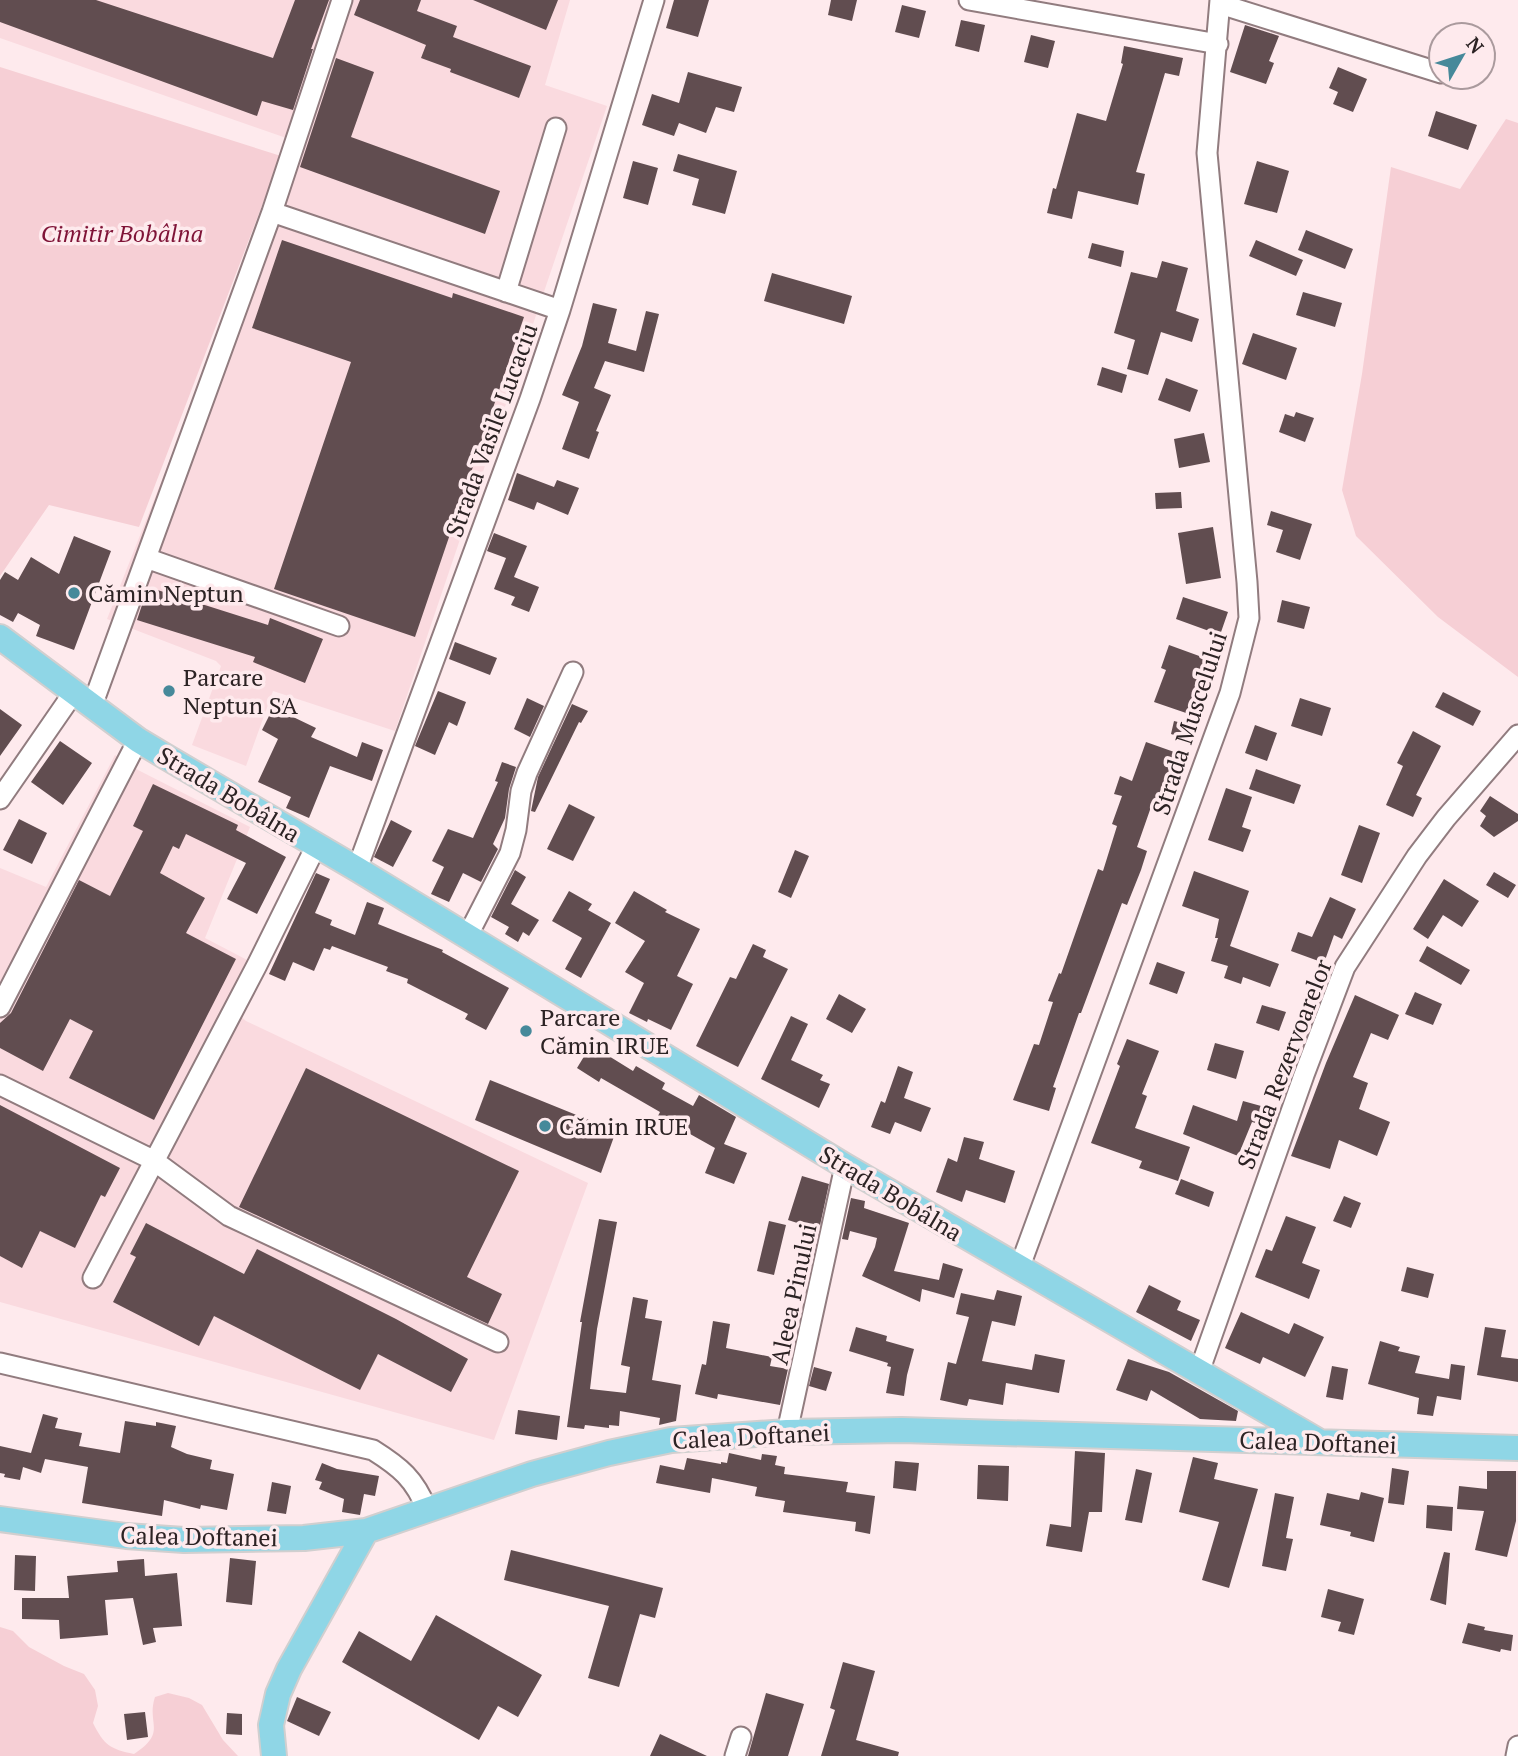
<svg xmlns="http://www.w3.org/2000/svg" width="1518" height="1756" viewBox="0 0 1518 1756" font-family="'PT Serif',serif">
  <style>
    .built { fill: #fadadf }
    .green { fill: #f6cfd5 }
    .building { fill: #614d50 }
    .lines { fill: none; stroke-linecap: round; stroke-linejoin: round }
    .minor-casing { stroke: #917c7f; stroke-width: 23 }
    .major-casing { stroke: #d1cfcf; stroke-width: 28 }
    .minor { stroke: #fff; stroke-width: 19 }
    .major { stroke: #8fd6e6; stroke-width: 24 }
    .poi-dot { fill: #46899a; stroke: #feeaed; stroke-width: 2.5 }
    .labels { text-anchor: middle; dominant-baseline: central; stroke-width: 7; stroke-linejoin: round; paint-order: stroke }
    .park-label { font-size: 24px; font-style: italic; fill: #7f1337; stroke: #feeaed }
    .street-label { font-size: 24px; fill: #2c2324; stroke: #feeaed }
    .poi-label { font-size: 24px; fill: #2c2324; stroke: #feeaed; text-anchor: start }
  </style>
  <rect width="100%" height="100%" fill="#feeaed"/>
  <!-- built -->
  <path class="built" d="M0 0H570L545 85 607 106 395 731 273 691 246 766 192 745 221 666 216 661 107 619 184 424 292 140 0 38Z
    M115 755 138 770 250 827 205 938 251 962 229 1006 246 1021 588 1183 494 1440 0 1302V868L46 887Z"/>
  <!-- green -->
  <path class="green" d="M0 67 281 156 139 527 49 505 0 576Z
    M1506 119 1518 123V677L1438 617 1356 536 1342 490 1362 374 1391 167 1460 189Z
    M0 1627 13 1631 29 1647 64 1666 84 1674 95 1690 98 1706 93 1723C104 1745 110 1749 134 1754 168 1732 146 1724 155 1697L168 1693 189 1698 202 1705 223 1740 238 1756H0Z"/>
  <!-- building -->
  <path class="building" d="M0 0H96L273 58 295 0H329L311 49H313L293 110 262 101 257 116 0 22Z
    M360 0H421L417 11 457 26 453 37 531 66 519 98 450 72 451 69 421 58 426 45 354 15Z
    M473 0H558L546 30Z
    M674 0H709L698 37 666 28Z
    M831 0H857L852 21 828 15Z
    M902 5 926 11 919 38 895 32Z
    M961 20 985 25 979 52 955 46Z
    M1245 25 1279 36 1269 61 1274 63 1266 84 1230 72Z
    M1031 35 1055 41 1048 68 1024 62Z
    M1124 46 1183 58 1179 76 1165 73 1136 172 1145 174 1138 205 1078 191 1072 219 1047 213 1053 188 1056 189 1077 113 1106 121 1123 64 1121 63Z
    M336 58 374 72 351 137 500 191 485 234 300 167Z
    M1338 67 1367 79 1353 112 1333 104 1338 92 1329 88Z
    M688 72 742 87 734 112 716 107 706 133 679 123 674 136 642 125 652 94 679 103Z
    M1436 111 1477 125 1468 150 1428 136Z
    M678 154 737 171 725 214 692 205 699 179 673 171Z
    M633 161 658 168 648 205 623 198Z
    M1257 161 1289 171 1277 213 1244 204Z
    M1306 230 1353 249 1345 269 1298 250Z
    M282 240 452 298 453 293 524 317 415 637 274 589 351 362 252 328Z
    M1256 240 1303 260 1296 276 1249 256Z
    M1092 243 1124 251 1121 267 1088 258Z
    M1162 261 1188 268 1176 311 1199 319 1192 342 1161 332 1148 375 1127 369 1135 340 1114 333 1131 272 1157 278Z
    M772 273 852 296 844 324 764 301Z
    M1303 292 1342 303 1335 327 1296 315Z
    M593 303 617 309 608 343 636 351 646 311 659 314 644 372 605 361 594 388 611 395 596 431 599 432 589 459 562 449 579 402 562 395 582 346Z
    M1253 333 1297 348 1286 380 1242 364Z
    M1102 367 1127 375 1122 393 1097 385Z
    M1166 378 1198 390 1190 412 1158 400Z
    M1296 412 1314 418 1305 442 1279 432 1285 414 1294 417Z
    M1204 433 1210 462 1179 468 1174 439Z
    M517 473 554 487 557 480 579 488 568 515 537 502 534 510 508 500Z
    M1181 492 1182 508 1156 509 1155 493Z
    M1271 511 1312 524 1300 560 1276 552 1283 530 1267 525Z
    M1213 527 1221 578 1186 584 1178 533Z
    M494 533 527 546 514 577 539 587 529 612 511 605 515 597 494 589 506 558 487 551Z
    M74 536 111 551 74 650 36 636 40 625 18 613 13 622 0 615V580L5 572 18 580 31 557 59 574Z
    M148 587 268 625 270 618 323 639 305 683 253 662 255 657 137 620Z
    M1183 597 1228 612 1220 635 1176 619Z
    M1282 600 1310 607 1304 629 1277 622Z
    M455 642 497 658 490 675 449 659Z
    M1169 645 1213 661 1205 684 1199 682 1189 714 1154 702 1166 670 1161 668Z
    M438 691 466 702 457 726 449 722 435 755 415 746Z
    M1443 692 1481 711 1473 726 1435 707Z
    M278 698 294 706 289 715 316 728 311 737 357 757 362 742 383 750 372 781 330 766 309 818 286 808 291 797 258 782 278 739 262 730Z
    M527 698 544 706 530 737 514 729Z
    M1300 698 1331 708 1322 736 1291 726Z
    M572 704 588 711 581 723 579 722 535 812 531 811 538 777Z
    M0 709 22 725 0 756Z
    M1174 721 1190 725 1186 739 1171 734Z
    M1255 725 1277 733 1267 761 1245 753Z
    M1413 731 1441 746 1416 795 1422 798 1413 817 1386 805 1403 766 1397 763Z
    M60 741 92 763 63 805 31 782Z
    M1146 742 1177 753 1156 808 1151 807 1137 847 1147 851 1141 870 1127 905 1122 903 1081 1013H1079L1053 1087 1056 1088 1049 1111 1013 1100 1034 1044 1039 1045 1053 1002 1048 1001 1059 973 1061 974 1098 869 1103 871 1117 826 1112 824 1122 796 1114 794 1120 776 1132 781Z
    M502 762 516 767 509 789 505 818 493 844 498 849 481 882 463 873 449 902 431 894 444 867 432 861 448 829 473 838 498 782 495 781Z
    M1256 769 1301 785 1294 804 1249 789Z
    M153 784 238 825 236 830 286 857 257 914 227 899 246 863 186 834 179 849 173 846 160 873 205 898 186 933 236 959 154 1120 69 1078 93 1031 70 1019 43 1071 0 1048V1023L11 1013 79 880 110 896 143 831 133 826Z
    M1226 788 1252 797 1242 827 1251 830 1243 852 1208 840Z
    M1490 796 1518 814V821L1494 837 1480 826 1486 816 1480 811Z
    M569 804 595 817 573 861 547 849Z
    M19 819 47 833 32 864 3 850Z
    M391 820 412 831 393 867 374 857Z
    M1359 825 1380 833 1362 883 1341 875Z
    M795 850 809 856 791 898 778 892Z
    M515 870 526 877 511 904 539 920 529 936 523 932 518 942 505 934 509 927 491 917Z
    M1194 871 1249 891 1230 946 1279 964 1270 987 1243 977 1241 984 1224 978 1228 966 1211 961 1218 938H1215L1219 919 1182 906Z
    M1494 872 1516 885 1508 898 1486 885Z
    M316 873 330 879 315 913 332 920 330 925 355 935 367 902 384 908 378 924 443 950 442 952 509 988 486 1030 465 1019 468 1014 407 983 408 979 386 971 388 967 332 946 330 950 324 948 314 971 293 962 285 981 269 974Z
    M1444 879 1479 901 1462 927 1443 915 1428 939 1413 929Z
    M569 891 592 904 588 910 611 923 581 978 565 969 582 938 552 921Z
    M634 891 667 910 665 912 700 929 677 976 693 984 671 1030 648 1019 647 1022 629 1013 644 983 625 972 645 941 615 923Z
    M1330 897 1356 909 1342 939 1334 935 1324 963 1291 951 1298 932 1312 937Z
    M753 944 766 950 763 957 788 969 738 1067 696 1046 730 977 736 979Z
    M1427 946 1470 970 1461 985 1419 961Z
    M1157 962 1185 972 1177 994 1149 984Z
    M1415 992 1442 1004 1433 1025 1405 1014Z
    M839 994 866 1009 852 1033 826 1019Z
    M1355 995 1399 1015 1388 1040 1371 1033 1353 1077 1368 1083 1359 1109 1390 1122 1377 1156 1339 1140 1330 1169 1291 1156 1326 1063Z
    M1262 1005 1286 1012 1279 1031 1256 1023Z
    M791 1016 808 1024 791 1060 823 1075 820 1080 830 1084 819 1108 761 1079Z
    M1127 1039 1159 1051 1142 1094 1147 1096 1135 1128 1190 1147 1178 1181 1139 1168 1142 1161 1091 1143 1120 1066 1117 1064Z
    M1215 1043 1244 1051 1236 1079 1207 1070Z
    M591 1045 633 1071 636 1066 665 1083 662 1089 693 1106 699 1095 736 1117 724 1144 747 1153 734 1184 705 1173 715 1148 658 1116 660 1112 601 1078 599 1082 577 1068Z
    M898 1066 913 1072 904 1098 931 1108 921 1132 895 1122 890 1134 871 1127 881 1101 885 1103Z
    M306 1068 519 1171 467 1277 502 1294 488 1324 239 1207Z
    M490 1080 616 1131 601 1173 475 1120Z
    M1243 1101 1272 1109 1267 1126 1252 1122 1238 1156 1183 1134 1193 1105 1237 1121Z
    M0 1105 120 1168 105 1197 101 1195 75 1248 40 1231 22 1268 0 1256Z
    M964 1137 984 1142 979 1159 1015 1171 1005 1203 966 1190 962 1202 936 1192 948 1158 957 1162Z
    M802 1176 829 1184 819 1230 788 1220Z
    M1181 1179 1214 1192 1209 1207 1175 1194Z
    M1344 1196 1361 1203 1351 1228 1333 1221Z
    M851 1198 865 1201 864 1208 909 1223 894 1271 939 1280 943 1263 963 1269 954 1298 922 1289 920 1302 862 1276 875 1247 877 1238 850 1231 848 1240 842 1239Z
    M1286 1216 1316 1227 1302 1263 1320 1270 1309 1299 1255 1277 1266 1249 1272 1251Z
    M599 1219 617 1222 597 1329 590 1389 626 1393 630 1367 621 1365 633 1297 648 1300 645 1318 662 1321 652 1380 681 1385 676 1421 659 1425 660 1418 620 1411 619 1426 609 1425V1428L585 1425 584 1429 567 1427 582 1322H580Z
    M769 1221 786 1225 774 1275 757 1271Z
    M146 1223 244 1274 257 1249 396 1319 468 1359 451 1392 378 1354 360 1390 214 1316 199 1346 113 1302 136 1257 130 1254Z
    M1407 1267 1434 1274 1428 1298 1401 1291Z
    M1149 1285 1181 1301 1177 1310 1200 1320 1191 1341 1136 1312Z
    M997 1290 1022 1296 1015 1326 992 1321 982 1361 1032 1370 1035 1354 1065 1360 1059 1393 1006 1383 1003 1405 969 1399 967 1406 940 1400 948 1362 956 1364 969 1317 956 1314 961 1293 994 1300Z
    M1241 1312 1289 1334 1294 1323 1324 1337 1305 1377 1263 1357 1260 1364 1225 1348Z
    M713 1321 730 1324 726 1348 772 1357 770 1366 788 1369 780 1405 718 1394 717 1399 695 1394 702 1364 706 1365Z
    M856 1327 887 1336 886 1341 914 1349 907 1375 904 1396 886 1393 891 1367 887 1366 888 1363 849 1351Z
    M1485 1327 1506 1330 1501 1357 1518 1359V1382L1477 1375Z
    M1380 1341 1400 1347 1398 1351 1420 1356 1415 1373 1449 1379 1451 1364 1465 1366 1461 1400 1437 1396 1433 1416 1417 1414 1419 1398 1368 1384Z
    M1128 1359 1169 1372 1238 1411 1236 1421 1200 1419 1151 1390 1147 1401 1116 1390Z
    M1332 1366 1348 1369 1343 1400 1326 1397Z
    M814 1367 832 1372 826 1391 809 1386Z
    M518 1410 560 1416 557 1440 515 1434Z
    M43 1414 58 1418 55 1428 82 1433 79 1446 120 1453 125 1421 156 1426V1422L176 1426 171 1447 187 1454 212 1460 210 1469 234 1474 227 1510 201 1505 200 1509 164 1500 162 1516 82 1503 88 1467 45 1459 41 1473 23 1467 20 1480 4 1477 5 1474 0 1473V1446L31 1453Z
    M1075 1451 1105 1453 1102 1512H1089L1082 1552 1046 1546 1050 1524 1071 1527Z
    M729 1453 761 1460 762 1454 777 1456 775 1465 785 1467 784 1474 848 1482 846 1492 875 1496 870 1534 855 1531 856 1522 783 1512 785 1501 755 1496 757 1487 712 1478 710 1493 656 1483 660 1465 684 1470 687 1458 721 1464V1462L727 1463Z
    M1193 1457 1218 1463 1214 1479 1258 1489 1229 1588 1202 1580 1219 1522 1179 1512Z
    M895 1461 919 1463 916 1491 893 1488Z
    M322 1463 337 1469 379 1476 375 1496 364 1494 360 1515 342 1512 344 1499 319 1489 322 1482 315 1480Z
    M978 1465 1009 1466 1008 1501 977 1499Z
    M1392 1468 1409 1471 1404 1505 1388 1503Z
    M1136 1469 1152 1473 1142 1523 1125 1520Z
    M1487 1471H1516V1521L1507 1557 1475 1550 1484 1511 1457 1509 1459 1486 1487 1489Z
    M272 1482 291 1486 286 1514 267 1511Z
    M1361 1492 1384 1498 1374 1542 1350 1536 1351 1532 1320 1525 1327 1493 1359 1500Z
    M1275 1493 1294 1497 1286 1538 1293 1539 1286 1571 1262 1566Z
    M1427 1505 1453 1507 1452 1531 1426 1528Z
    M511 1550 663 1588 655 1618 640 1614 619 1687 588 1678 609 1606 504 1580Z
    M1444 1552 1450 1553 1446 1605 1430 1600Z
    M15 1555 36 1556 35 1591 14 1590Z
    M230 1558 256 1561 252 1605 226 1602Z
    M144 1559 145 1576 177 1573 182 1626 153 1628 156 1642 143 1645 133 1598 105 1600 108 1635 60 1639 59 1620 22 1619V1598H69L67 1576 118 1572 117 1561Z
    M1328 1589 1364 1599 1354 1635 1338 1631 1341 1622 1321 1617Z
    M436 1615 542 1675 518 1717 498 1706 479 1740 342 1662 359 1631 411 1661Z
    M1468 1623 1485 1627 1484 1630 1513 1635 1511 1651 1501 1649 1500 1652 1462 1643Z
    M843 1662 875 1671 856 1740 899 1752 898 1756H821L835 1710 830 1708Z
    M766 1693 804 1704 788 1756H748Z
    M297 1697 331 1712 319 1736 287 1721Z
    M145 1712 148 1737 127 1740 124 1714Z
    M227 1713 242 1714V1735L226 1734Z
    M660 1734 707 1756H650Z"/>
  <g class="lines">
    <!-- minor casing -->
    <g class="minor-casing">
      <path id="minor" d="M969 0 1218 44
        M1220 4 1441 73
        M272 212 560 310
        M506 292 556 128
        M146 558 339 626
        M92 706 272 212 342 0
        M0 799 74 692
        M357 869 530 399 560 310 654 0
        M467 937 510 853 516 830 521 791 527 773 573 672
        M0 1007 138 740
        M0 1085 153 1160 229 1216 498 1342
        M1019 1269 1230 693 1249 618 1247 582 1207 153 1220 0
        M93 1278 257 965 316 846
        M0 1363 373 1450C400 1467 415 1479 427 1510
        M1199 1372 1304 1075 1345 967 1417 856 1446 818 1518 735
        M787 1432 845 1166
        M735 1756 741 1737
        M1516 1756 1518 1746"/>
    </g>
    <!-- major casing -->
    <g class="major-casing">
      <path id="major" d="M0 637 138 740 168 758 357 869 845 1166 1320 1442
        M0 1519 126 1536 184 1540 304 1538 366 1531 532 1474 609 1453 671 1440 787 1432 902 1430 1518 1448
        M274 1756 271 1725 278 1694 289 1669 366 1531"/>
    </g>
    <!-- minor -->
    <use href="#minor" class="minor"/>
    <!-- major -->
    <use href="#major" class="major"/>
  </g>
  <!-- markers -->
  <g class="poi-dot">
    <circle cx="74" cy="593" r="7"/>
    <circle cx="169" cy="691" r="7"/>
    <circle cx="526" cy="1031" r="7"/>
    <circle cx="545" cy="1126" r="7"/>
  </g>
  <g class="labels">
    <!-- park labels -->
    <g class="park-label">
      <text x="122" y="233">Cimitir Bobâlna</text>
    </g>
    <!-- street labels -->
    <g class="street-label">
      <text transform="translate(491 430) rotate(-70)">Strada Vasile Lucaciu</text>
      <text transform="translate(1189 723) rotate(-72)">Strada Muscelului</text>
      <text transform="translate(229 794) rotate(31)">Strada Bobâlna</text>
      <text transform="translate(1284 1064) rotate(-69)">Strada Rezervoarelor</text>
      <text transform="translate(891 1193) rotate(31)">Strada Bobâlna</text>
      <text transform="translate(793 1294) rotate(-78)">Aleea Pinului</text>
      <text transform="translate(751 1436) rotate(-3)">Calea Doftanei</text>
      <text transform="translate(1318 1442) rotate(2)">Calea Doftanei</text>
      <text transform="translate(199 1536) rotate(1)">Calea Doftanei</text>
    </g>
    <!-- poi labels -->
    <g class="poi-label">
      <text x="88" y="593">Cămin Neptun</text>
      <text x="183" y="677">Parcare<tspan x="183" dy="28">Neptun SA</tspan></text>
      <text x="540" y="1017">Parcare<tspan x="540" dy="28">Cămin IRUE</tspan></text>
      <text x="559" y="1126">Cămin IRUE</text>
    </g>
  </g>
  <!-- north arrow -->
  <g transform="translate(1462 56) rotate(51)"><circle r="33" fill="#feeaed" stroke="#aa9a9d" stroke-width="2"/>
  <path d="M0-5L12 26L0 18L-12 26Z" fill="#46899a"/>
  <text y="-10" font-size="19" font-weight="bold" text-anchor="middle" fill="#2c2324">N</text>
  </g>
</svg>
